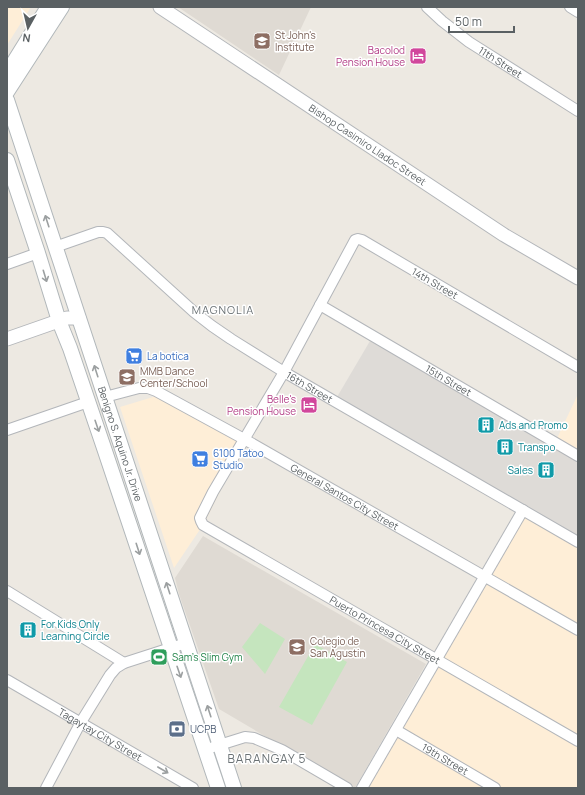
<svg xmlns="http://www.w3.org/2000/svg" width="585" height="795" viewBox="0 0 585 795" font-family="Manrope,sans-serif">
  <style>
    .commercial { fill: #feeed7 }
    .industrial { fill: #dedbd7 }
    .education { fill: #dfdad3 }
    .green { fill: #c5e5be }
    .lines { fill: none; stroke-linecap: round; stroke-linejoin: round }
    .minor-casing { stroke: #b3b6ba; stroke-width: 12 }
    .tertiary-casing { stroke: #b3b6ba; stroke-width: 15 }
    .secondary-casing { stroke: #b1b7ba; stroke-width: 16 }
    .minor { stroke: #fff; stroke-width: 10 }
    .tertiary { stroke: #fff; stroke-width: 13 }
    .secondary { stroke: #fff; stroke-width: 14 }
    .oneway { stroke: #9ca0a1 }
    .labels { text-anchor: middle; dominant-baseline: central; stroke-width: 3; stroke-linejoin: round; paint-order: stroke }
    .education-label { font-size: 10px; fill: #785e54; stroke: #fff; text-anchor: start }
    .hotel-label { font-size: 10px; fill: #b23c85; stroke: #fff; text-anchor: end }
    .street-label { font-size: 10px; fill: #5a6063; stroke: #fff }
    .shop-label { font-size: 10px; fill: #366cbe; stroke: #fff; text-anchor: start }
    .culture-label { font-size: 10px; fill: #0d838f; stroke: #fff; text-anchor: start }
    .leisure-label { font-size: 10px; fill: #27864d; stroke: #fff; text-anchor: start }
    .service-label { font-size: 10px; fill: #4e5e75; stroke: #fff; text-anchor: start }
    .neighbourhood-label { font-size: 11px; letter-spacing: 1px; fill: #6b7275; stroke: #fff }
    .quarter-label { font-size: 12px; letter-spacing: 1px; fill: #6b7275; stroke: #fff }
  </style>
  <rect width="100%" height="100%" fill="#ede9e2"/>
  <!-- commercial -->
  <path class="commercial" d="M7 7H31L7 45Z
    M163 394 244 443 205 522 174 568 120 407Z
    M578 394V788H362L523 510Z"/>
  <!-- industrial -->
  <path class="industrial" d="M370 341 578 461V536L337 397Z"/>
  <!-- education -->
  <path class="education" d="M178 7H311L279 75Z
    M203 536 426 664 355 788H353L219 709 179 594 175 578Z"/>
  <!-- green -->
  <path class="green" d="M260 623 285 639 265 674 242 647Z
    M315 644 347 662 312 725 279 707Z"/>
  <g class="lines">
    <!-- minor casing -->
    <g class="minor-casing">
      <g id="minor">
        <path id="s1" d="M427 7 442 21 469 42 578 111"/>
        <path d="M570 7 578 12"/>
        <path id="s2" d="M55 247 98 232H103L107 233 194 312 212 326 231 339 284 372 578 542"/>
        <path d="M7 264 38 253"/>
        <path id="s3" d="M320 305 578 456"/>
        <path id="s4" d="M578 367 362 240 358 239 355 240 284 372 213 492 200 518 201 521 203 525 578 741"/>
        <path id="s5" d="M105 397 139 388H148L156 391 244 439 578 630"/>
        <path d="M7 430 88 402"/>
        <path d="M7 591 124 663"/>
        <path id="s6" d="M7 680 193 788"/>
        <path id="s7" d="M396 730 495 788"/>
        <path d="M213 747 245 737 254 738 282 750 347 788"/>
        <path d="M46 788 81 722 110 675 116 668 124 663 186 643"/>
        <path d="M362 788 523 510"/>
      </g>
    </g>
    <!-- tertiary casing -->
    <g class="tertiary-casing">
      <g id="tertiary">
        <path id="s8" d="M160 7 504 235 578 278"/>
        <path d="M7 339 67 318H79"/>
      </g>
    </g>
    <!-- secondary casing -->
    <g class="secondary-casing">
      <g id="secondary">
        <path d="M7 73 48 7"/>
        <path d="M7 92 62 7"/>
        <path id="s9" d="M7 100 234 788"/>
        <path d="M7 160 38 253 59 321 70 348 105 451 218 788"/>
      </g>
    </g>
    <!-- minor -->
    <use href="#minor" class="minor"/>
    <!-- tertiary -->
    <use href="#tertiary" class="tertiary"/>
    <!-- secondary -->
    <use href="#secondary" class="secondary"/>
  </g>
  <!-- one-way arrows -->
  <defs><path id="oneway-shaft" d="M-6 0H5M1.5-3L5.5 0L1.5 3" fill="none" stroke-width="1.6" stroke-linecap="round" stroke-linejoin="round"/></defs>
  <g class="oneway">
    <use href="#oneway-shaft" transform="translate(47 221) rotate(-108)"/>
    <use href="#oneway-shaft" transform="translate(45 276) rotate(73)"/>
    <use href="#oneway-shaft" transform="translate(96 371) rotate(-108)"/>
    <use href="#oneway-shaft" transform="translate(97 426) rotate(71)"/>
    <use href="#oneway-shaft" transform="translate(138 549) rotate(72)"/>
    <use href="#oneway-shaft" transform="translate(168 588) rotate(-108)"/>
    <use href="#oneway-shaft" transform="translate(179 672) rotate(71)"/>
    <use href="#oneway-shaft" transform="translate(209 711) rotate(-108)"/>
    <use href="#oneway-shaft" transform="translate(163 770) rotate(30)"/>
  </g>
  <!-- icons -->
  <defs>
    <g id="school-square" transform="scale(0.9)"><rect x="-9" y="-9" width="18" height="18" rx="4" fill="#8d6e63" stroke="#fff"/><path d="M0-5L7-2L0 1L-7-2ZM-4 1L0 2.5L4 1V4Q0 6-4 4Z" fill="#fff"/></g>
    <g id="hotel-square" transform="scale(0.9)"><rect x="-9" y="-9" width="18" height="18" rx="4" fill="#d1479c" stroke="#fff"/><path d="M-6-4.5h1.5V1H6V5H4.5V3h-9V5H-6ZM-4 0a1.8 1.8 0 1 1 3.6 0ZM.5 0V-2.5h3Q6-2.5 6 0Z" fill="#fff"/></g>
    <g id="supermarket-square" transform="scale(0.9)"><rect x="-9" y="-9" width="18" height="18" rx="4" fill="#3f7fe0" stroke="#fff"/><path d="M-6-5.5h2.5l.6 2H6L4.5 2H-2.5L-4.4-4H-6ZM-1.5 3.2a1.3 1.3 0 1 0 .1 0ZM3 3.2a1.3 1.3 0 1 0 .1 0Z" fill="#fff"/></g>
    <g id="building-square" transform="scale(0.9)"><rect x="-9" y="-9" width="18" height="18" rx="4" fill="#0f9aa8" stroke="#fff"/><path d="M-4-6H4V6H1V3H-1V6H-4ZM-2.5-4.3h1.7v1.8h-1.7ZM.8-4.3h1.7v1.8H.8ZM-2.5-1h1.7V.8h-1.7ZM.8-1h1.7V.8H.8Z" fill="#fff"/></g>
    <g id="university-square" transform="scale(0.9)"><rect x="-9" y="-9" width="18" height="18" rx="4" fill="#8d6e63" stroke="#fff"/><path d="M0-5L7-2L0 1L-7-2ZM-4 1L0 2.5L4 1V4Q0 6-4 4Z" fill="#fff"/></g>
    <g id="stadium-square" transform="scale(0.9)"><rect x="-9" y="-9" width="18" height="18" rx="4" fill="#2e9e5b" stroke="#fff"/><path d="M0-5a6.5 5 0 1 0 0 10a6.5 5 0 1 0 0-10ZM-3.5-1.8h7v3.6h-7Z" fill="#fff"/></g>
    <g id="bank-square" transform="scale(0.9)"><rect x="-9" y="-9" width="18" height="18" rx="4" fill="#5c6f8a" stroke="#fff"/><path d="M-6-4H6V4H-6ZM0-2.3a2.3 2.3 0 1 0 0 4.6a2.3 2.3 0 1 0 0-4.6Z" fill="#fff"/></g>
  </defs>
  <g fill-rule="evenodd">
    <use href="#school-square" x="262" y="41"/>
    <use href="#hotel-square" x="418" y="56"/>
    <use href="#supermarket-square" x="134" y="356"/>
    <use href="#school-square" x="127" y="377"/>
    <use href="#hotel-square" x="309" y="405"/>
    <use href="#building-square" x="486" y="425"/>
    <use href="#building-square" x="505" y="447"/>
    <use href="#supermarket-square" x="200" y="459"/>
    <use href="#building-square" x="546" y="470"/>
    <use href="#building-square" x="28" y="630"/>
    <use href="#university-square" x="297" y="647"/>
    <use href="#stadium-square" x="159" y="657"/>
    <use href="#bank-square" x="177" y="729"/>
  </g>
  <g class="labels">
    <!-- education labels -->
    <g class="education-label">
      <text x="275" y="35">St John's<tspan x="275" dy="12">Institute</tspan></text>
      <text x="140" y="371">MMB Dance<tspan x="140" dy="12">Center/School</tspan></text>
      <text x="310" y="641">Colegio de<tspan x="310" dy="12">San Agustin</tspan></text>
    </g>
    <!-- hotel labels -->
    <g class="hotel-label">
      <text x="405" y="50">Bacolod<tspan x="405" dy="12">Pension House</tspan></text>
      <text x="296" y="399">Belle's<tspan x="296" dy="12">Pension House</tspan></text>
    </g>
    <!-- street labels -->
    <g class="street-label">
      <text stroke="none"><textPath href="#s1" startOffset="92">11th Street</textPath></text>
      <text stroke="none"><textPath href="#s8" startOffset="249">Bishop Casimiro Lladoc Street</textPath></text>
      <text transform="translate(435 283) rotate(30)">14th Street</text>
      <text stroke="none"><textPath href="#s3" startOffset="149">15th Street</textPath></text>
      <text stroke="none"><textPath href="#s2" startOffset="310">16th Street</textPath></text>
      <text stroke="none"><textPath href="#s9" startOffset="362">Benigno S. Aquino Jr. Drive</textPath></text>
      <text stroke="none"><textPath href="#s5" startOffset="269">General Santos City Street</textPath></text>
      <text stroke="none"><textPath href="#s4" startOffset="794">Puerto Princesa City Street</textPath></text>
      <text stroke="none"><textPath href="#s6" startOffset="108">Tagaytay City Street</textPath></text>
      <text stroke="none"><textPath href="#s7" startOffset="57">19th Street</textPath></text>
    </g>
    <!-- shop labels -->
    <g class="shop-label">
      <text x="147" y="356">La botica</text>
      <text x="213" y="453">6100 Tatoo<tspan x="213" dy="12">Studio</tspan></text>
    </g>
    <!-- culture labels -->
    <g class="culture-label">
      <text x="499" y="425">Ads and Promo</text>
      <text x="518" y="447">Transpo</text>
      <text x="533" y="470" text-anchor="end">Sales</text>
      <text x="41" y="624">For Kids Only<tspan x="41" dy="12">Learning Circle</tspan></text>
    </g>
    <!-- leisure labels -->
    <g class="leisure-label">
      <text x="172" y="657">Sam's Slim Gym</text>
    </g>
    <!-- service labels -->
    <g class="service-label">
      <text x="190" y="729">UCPB</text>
    </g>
    <!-- neighbourhood labels -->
    <g class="neighbourhood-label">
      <text x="223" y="309">MAGNOLIA</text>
    </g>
    <!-- quarter labels -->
    <g class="quarter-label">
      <text x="267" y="758">BARANGAY 5</text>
    </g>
  </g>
  <!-- border -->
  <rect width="585" height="795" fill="none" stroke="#5a6063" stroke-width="16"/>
  <!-- north arrow -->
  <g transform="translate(28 28) rotate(188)" stroke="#ffffff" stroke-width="3" paint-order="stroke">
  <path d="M0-3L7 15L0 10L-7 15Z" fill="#5a6063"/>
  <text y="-6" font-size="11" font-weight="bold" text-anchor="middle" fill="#5a6063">N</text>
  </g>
  <!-- scale -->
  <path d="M449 26v6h65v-6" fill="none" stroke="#5a6063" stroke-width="2"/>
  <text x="455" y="26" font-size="12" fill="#5a6063" stroke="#ffffff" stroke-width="3" paint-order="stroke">50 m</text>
</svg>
